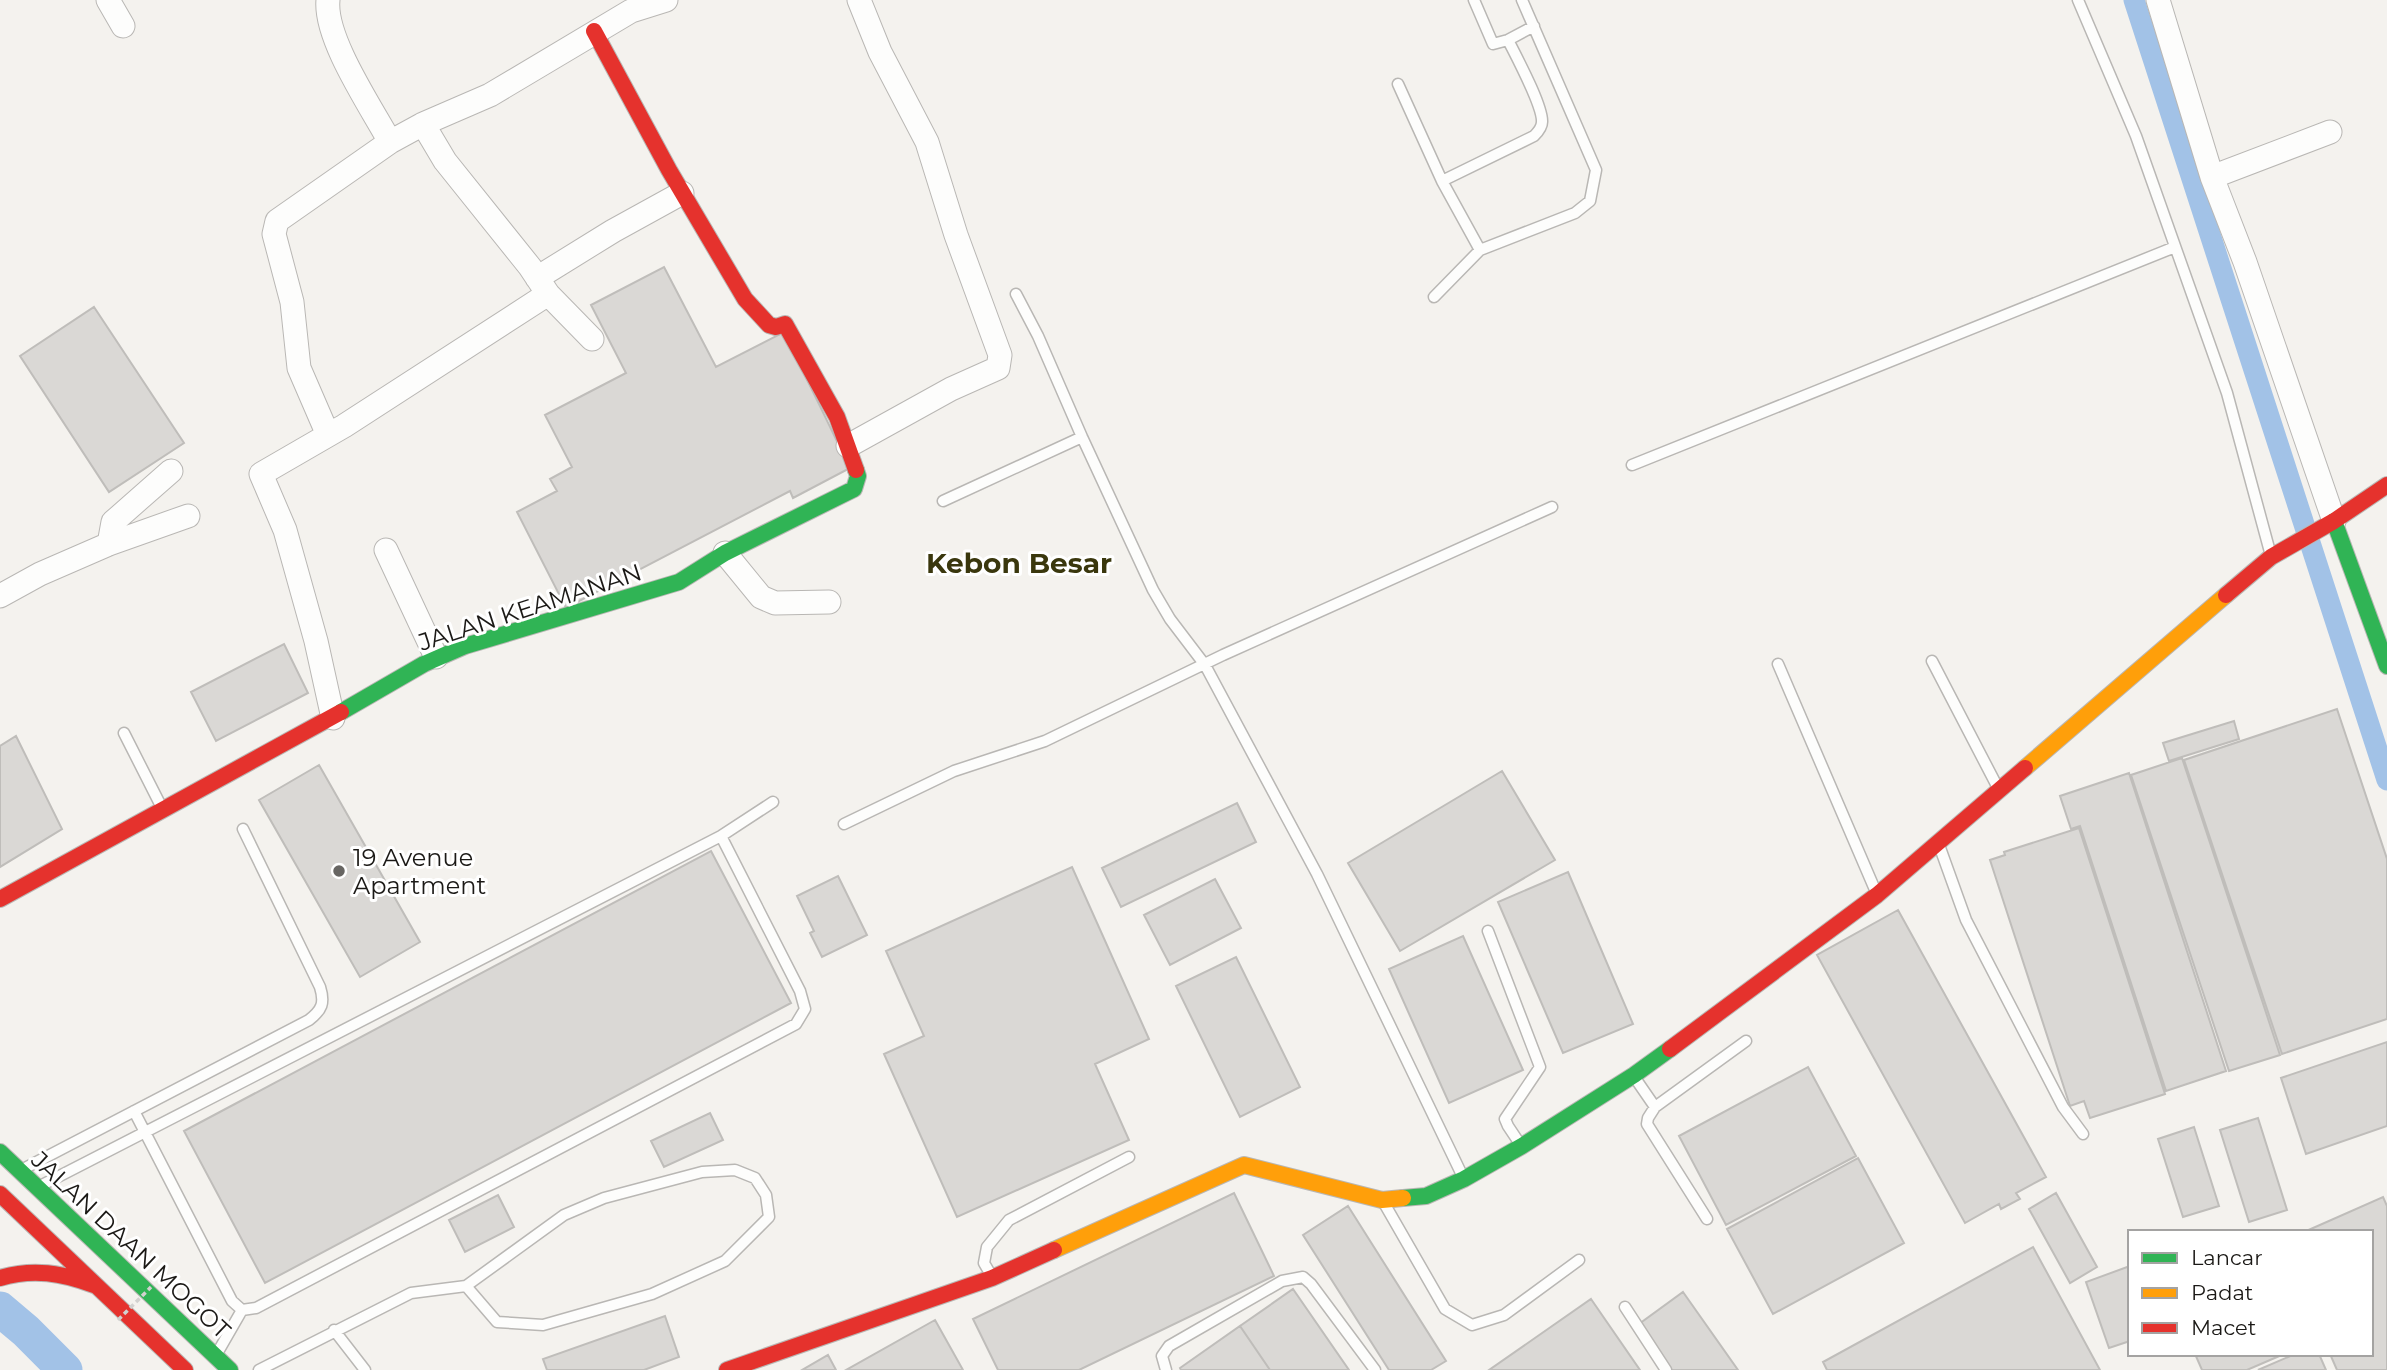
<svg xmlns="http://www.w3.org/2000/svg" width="2387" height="1370" viewBox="0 0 2387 1370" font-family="Montserrat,sans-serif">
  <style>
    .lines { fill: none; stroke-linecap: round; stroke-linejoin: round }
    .canal { stroke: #a2c2e7; stroke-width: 21 }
    .river { stroke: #a2c2e7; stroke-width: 35 }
    .building { fill: #dad8d5; stroke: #bfbdba; stroke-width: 2 }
    .lane-casing { stroke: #b9b7b4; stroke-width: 13 }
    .street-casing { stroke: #b9b7b4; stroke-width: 25 }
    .fast-casing { stroke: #b9b7b4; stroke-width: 18 }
    .slow-casing { stroke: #b9b7b4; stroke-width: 18 }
    .jam-casing { stroke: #b9b7b4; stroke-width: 18 }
    .lane { stroke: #fdfdfc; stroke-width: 10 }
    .street { stroke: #fdfdfc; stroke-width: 23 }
    .fast { stroke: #30b455; stroke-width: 16 }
    .slow { stroke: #ff9f0a; stroke-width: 16 }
    .jam { stroke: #e5322d; stroke-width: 16 }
    .path-bridge { stroke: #d2d1cf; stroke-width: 3.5; stroke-dasharray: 5 3.5; stroke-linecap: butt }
    .poi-dot { fill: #676562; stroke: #fff; stroke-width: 2.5 }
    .labels { text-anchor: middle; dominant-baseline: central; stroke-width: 6; stroke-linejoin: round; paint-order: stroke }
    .street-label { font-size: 24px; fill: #1b1916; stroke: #fff }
    .poi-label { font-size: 24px; fill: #1b1916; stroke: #fff; text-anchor: start }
    .quarter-label { font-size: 28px; font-weight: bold; fill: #3a370d; stroke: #fff }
  </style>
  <rect width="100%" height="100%" fill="#f4f2ee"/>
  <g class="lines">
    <!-- canal -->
    <path class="canal" d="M2134 0 2387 780"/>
    <!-- river -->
    <path class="river" d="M0 1309 26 1331 65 1370"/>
  </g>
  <!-- building -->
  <path class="building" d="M664 267 716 367 784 332 850 468 793 498 790 491 566 608 517 512 557 491 550 479 572 467 545 415 626 373 591 305Z
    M94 307 184 443 109 492 20 356Z
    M284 644 308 693 216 741 191 692Z
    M2337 709 2387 859V1019L2282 1054 2184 760Z
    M2234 721 2239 739 2169 761 2163 743Z
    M16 736 62 829 0 867V746Z
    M2182 758 2280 1055 2229 1071 2131 775Z
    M319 765 420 942 360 977 259 800Z
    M1502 771 1555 860 1400 951 1348 863Z
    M2129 773 2226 1071 2166 1091 2080 826 2071 829 2060 796Z
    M1237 803 1256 842 1121 907 1102 868Z
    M2079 828 2165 1094 2090 1118 2084 1101 2070 1106 1990 860 2005 855 2004 852Z
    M711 851 791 1003 265 1283 184 1131Z
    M1072 867 1149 1039 1095 1064 1129 1140 957 1217 884 1054 924 1036 886 951Z
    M1568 872 1633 1024 1563 1053 1498 902Z
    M838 876 867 935 822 957 810 933 814 931 797 896Z
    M1215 879 1241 928 1170 965 1144 915Z
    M1898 910 2046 1177 2016 1193 2020 1199 2001 1209 1999 1204 1965 1223 1817 955Z
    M1463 936 1523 1070 1449 1103 1389 969Z
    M1236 957 1300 1087 1240 1117 1176 986Z
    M2387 1042V1126L2306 1154 2281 1078Z
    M1808 1067 1856 1156 1726 1225 1679 1136Z
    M710 1113 723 1140 664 1167 651 1141Z
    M2258 1118 2287 1210 2249 1222 2220 1130Z
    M2194 1127 2219 1206 2183 1217 2158 1139Z
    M1858 1158 1904 1243 1773 1314 1727 1229Z
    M1234 1193 1274 1276 1079 1370H998L973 1319Z
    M2056 1193 2097 1267 2070 1283 2029 1209Z
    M498 1195 514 1227 465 1252 449 1220Z
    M2383 1197 2387 1206V1370H2337L2330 1354H2371V1232H2304Z
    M1348 1206 1446 1361 1431 1370H1389L1303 1235Z
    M2033 1247 2100 1370H1827L1823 1362Z
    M2130 1266V1341L2109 1348 2086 1282Z
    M1293 1289 1349 1370H1270L1240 1326Z
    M1683 1292 1738 1370H1671L1639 1324Z
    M1591 1299 1640 1370H1489Z
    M665 1316 679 1357 644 1370H547L543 1359Z
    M935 1320 963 1370H846Z
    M1240 1326 1270 1370H1181L1180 1368Z
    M2195 1354H2284L2247 1370H2202Z
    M2295 1354H2319L2326 1370H2258Z
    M828 1355 836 1370H802Z"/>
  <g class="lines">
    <!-- lane casing -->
    <g class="lane-casing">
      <path id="lane" d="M1474 0 1493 44 1508 40 1534 26
        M2078 0 2136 136 2227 393 2270 552
        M1398 84 1442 181 1534 136C1538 132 1542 127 1542 122 1543 106 1516 56 1508 40
        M1442 181 1480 250
        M1016 294 1038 336 1082 437 1153 590 1170 619 1205 665 1317 874 1463 1177
        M1434 297 1480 250 1575 213 1590 201 1596 170 1522 0
        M1632 465 2175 247
        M943 501 1082 437
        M1932 661 1997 786
        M1778 664 1876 892
        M124 733 162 808
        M844 824 954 771 1045 741 1223 655 1552 507
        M1939 845 1966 920 2063 1107 2083 1134
        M1488 931 1540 1067 1505 1119 1508 1126 1520 1144
        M1635 1078 1655 1107 1746 1041
        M1655 1107 1648 1118 1647 1124 1707 1219
        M134 1111 232 1301 242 1310
        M27 1167 309 1020C322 1010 325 1003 320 987L243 829
        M44 1184 721 836 773 802
        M1384 1203 1445 1309 1472 1325 1504 1315 1579 1260
        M991 1275 984 1263 987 1247 1009 1220 1129 1157
        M1625 1307 1666 1370
        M242 1310 256 1308 796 1024 805 1009 800 991 721 836
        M334 1330 365 1370
        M219 1350 242 1310
        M259 1370 411 1293 466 1286 497 1322 543 1325 652 1294 725 1261 769 1217 766 1195 755 1178 735 1170 702 1172 604 1198 564 1215 466 1286
        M1166 1370 1162 1356 1169 1346 1282 1281 1303 1277 1311 1284 1375 1370"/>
    </g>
    <!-- street casing -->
    <g class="street-casing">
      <path id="street" d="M108 0 123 26
        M328 0C324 38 371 107 390 142
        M2158 0 2212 177 2245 262 2334 521
        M423 124 445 161 530 267 548 294
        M2212 177 2330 132
        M537 278 613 231 682 193
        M328 435 299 368 292 302 274 234 277 221 390 142 423 124 490 95 631 11 666 0
        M848 446 951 389 998 368 1000 355 956 235 927 142 880 52 859 0
        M109 544 113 522 171 471
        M386 550 436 657
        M725 553 761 597 775 603 829 602
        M0 596 40 574 109 544 188 516
        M333 718 316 641 285 530 261 474 344 426 548 294 592 339"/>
    </g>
    <!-- fast casing -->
    <g class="fast-casing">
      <path id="fast" d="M2334 521 2387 666
        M341 712 424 664 465 646 679 582 725 553 854 489 858 476 856 470
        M0 1152 230 1370
        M1403 1198 1426 1196 1464 1179 1522 1146 1634 1075 1670 1049"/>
    </g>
    <!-- slow casing -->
    <g class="slow-casing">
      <path id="slow" d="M2025 768 2226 595
        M1054 1250 1244 1165 1382 1200 1403 1198"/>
    </g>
    <!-- jam casing -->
    <g class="jam-casing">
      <path id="jam" d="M594 31 669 170 745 299 769 325 776 327 785 324 837 417 856 470
        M2226 595 2271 557 2334 521 2387 485
        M0 899 341 712
        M1670 1049 1877 895 2025 768
        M0 1194 185 1370
        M0 1278C33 1268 62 1273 94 1285
        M727 1370 992 1278 1054 1250"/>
    </g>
    <!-- lane -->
    <use href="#lane" class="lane"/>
    <!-- street -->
    <use href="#street" class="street"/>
    <!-- fast -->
    <use href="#fast" class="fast"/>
    <!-- slow -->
    <use href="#slow" class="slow"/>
    <!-- jam -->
    <use href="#jam" class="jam"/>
    <!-- path-bridge -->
    <path class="path-bridge" d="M118 1320 151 1287"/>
  </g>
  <!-- markers -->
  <circle class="poi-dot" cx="339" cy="871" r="7"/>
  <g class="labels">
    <!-- street labels -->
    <g class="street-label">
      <text transform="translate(530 607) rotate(-18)">JALAN KEAMANAN</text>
      <text transform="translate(131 1245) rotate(43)">JALAN DAAN MOGOT</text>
    </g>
    <!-- poi labels -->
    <g class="poi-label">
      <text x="353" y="857">19 Avenue<tspan x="353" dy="28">Apartment</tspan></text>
    </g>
    <!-- quarter labels -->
    <g class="quarter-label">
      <text x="1019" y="563">Kebon Besar</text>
    </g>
  </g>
  <!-- legend -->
  <rect x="2128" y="1230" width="245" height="126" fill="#ffffff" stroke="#a4a3a2" stroke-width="2"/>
  <rect x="2142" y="1253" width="35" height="10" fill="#30b455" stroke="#a4a3a2" stroke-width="2"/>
  <text x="2191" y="1265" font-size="21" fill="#1b1916">Lancar</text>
  <rect x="2142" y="1288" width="35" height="10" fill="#ff9f0a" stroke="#a4a3a2" stroke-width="2"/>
  <text x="2191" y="1300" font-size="21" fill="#1b1916">Padat</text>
  <rect x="2142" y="1323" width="35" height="10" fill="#e5322d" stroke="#a4a3a2" stroke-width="2"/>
  <text x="2191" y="1335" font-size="21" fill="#1b1916">Macet</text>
</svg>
